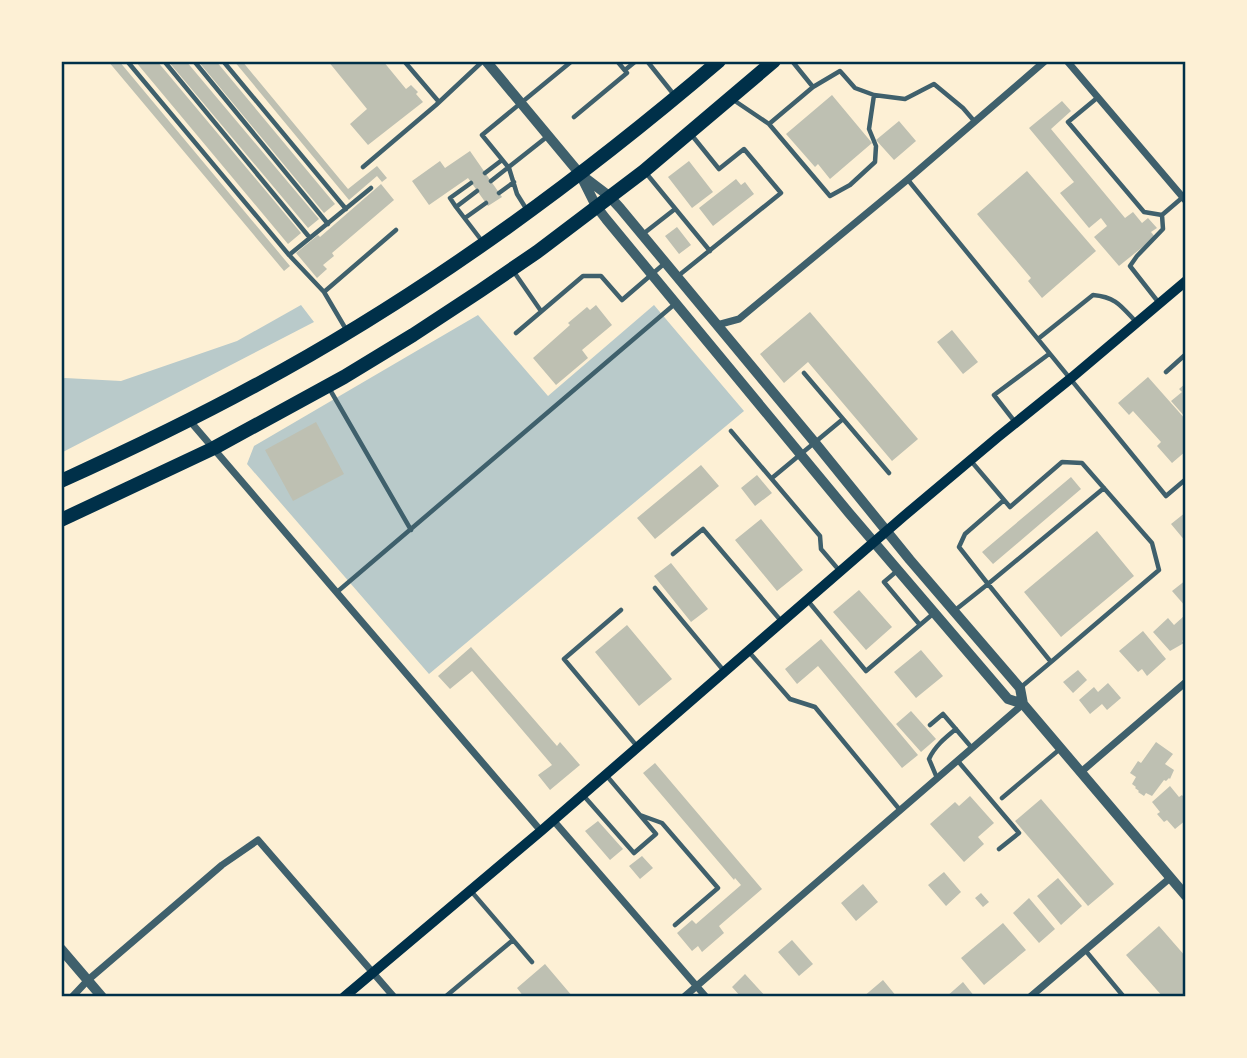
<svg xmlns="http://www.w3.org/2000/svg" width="1247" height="1058" viewBox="0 0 1247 1058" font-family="Helvetica,sans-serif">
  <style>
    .green { fill: #b9caca }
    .building { fill: #bec0b2 }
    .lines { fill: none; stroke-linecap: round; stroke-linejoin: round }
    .service { stroke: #3f606c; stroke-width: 4.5 }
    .minor { stroke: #3f606c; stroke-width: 7 }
    .tertiary { stroke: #3f606c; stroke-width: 10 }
    .secondary { stroke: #003049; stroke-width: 10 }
    .trunk { stroke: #003049; stroke-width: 14 }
    .neatline { fill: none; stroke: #003049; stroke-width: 2.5 }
  </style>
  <rect width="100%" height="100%" fill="#fdf0d5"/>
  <!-- green -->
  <path class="green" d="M301 305 314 322 61 453V379L65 378 121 381 237 341Z
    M654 305 744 411 429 674 247 464 254 446 478 315 548 396Z"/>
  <!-- building -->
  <path class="building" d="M108 61H119L290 266 284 271Z
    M135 61H157L301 233 288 244Z
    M168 61H186L319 219 308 228Z
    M198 61H216L335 204 324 213Z
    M234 61H242L348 189 377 166 387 178 382 182 377 176 349 200Z
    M328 61H383L406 89 411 85 418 92 416 94 423 102 368 145 350 124 367 109Z
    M832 95 872 143 830 179 818 164 815 167 786 134Z
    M1062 101 1071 111 1051 129 1125 218 1133 212 1142 223 1148 218 1157 228 1151 232 1155 237 1119 266 1094 237 1107 226 1101 218 1089 228 1060 193 1074 182 1029 128Z
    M899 121 916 141 894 160 876 140Z
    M470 151 502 197 488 206 468 178 429 205 412 181 440 161 445 168Z
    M689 161 713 192 692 208 668 177Z
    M1027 171 1096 251 1042 298 1028 281 1031 278 977 214Z
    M736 179 741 185 745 182 754 194 713 226 699 208Z
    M381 184 394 200 332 253 334 256 323 265 327 269 317 278 296 253 318 235 320 237Z
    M677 227 691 245 679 254 665 236Z
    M596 305 612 325 582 350 588 358 556 385 533 358 570 325 568 323 587 307 590 310Z
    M810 312 918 439 892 461 808 362 784 383 760 354Z
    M952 330 978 362 963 374 937 342Z
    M1148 377 1186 420V451L1172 463 1157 446 1161 442 1133 411 1129 415 1118 403Z
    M1186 383V418L1171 401 1182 392 1179 389Z
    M316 422 344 474 293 501 265 450Z
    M701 465 719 486 655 539 637 518Z
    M757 475 772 493 755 506 741 488Z
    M1071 477 1081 489 993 564 982 552Z
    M1186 512V542L1171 524Z
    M761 519 803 570 777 591 735 540Z
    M1097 531 1134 576 1061 637 1024 592Z
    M671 563 708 609 691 622 654 576Z
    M1186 580V607L1172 591Z
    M859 590 892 627 866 650 833 612Z
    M1184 616 1186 618V638L1182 641 1184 643 1170 651 1153 632 1168 618 1174 625Z
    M627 625 672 679 639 706 595 652Z
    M1143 631 1166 659 1147 676 1142 669 1138 672 1119 651Z
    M821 639 918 755 902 768 818 666 797 684 785 669Z
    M471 647 557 746 560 742 580 765 550 790 538 775 552 765 472 671 450 689 438 676Z
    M921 650 943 676 916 698 894 672Z
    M1078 670 1087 680 1073 693 1063 682Z
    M1108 683 1121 698 1107 710 1102 704 1090 714 1079 700 1094 687 1098 692Z
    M911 711 936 739 921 752 896 724Z
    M1156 742 1173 754 1165 764 1174 770 1170 779 1169 778 1166 781 1164 780 1152 796 1146 793 1144 796 1138 792 1139 791 1135 788 1136 787 1132 784 1136 777 1130 773 1138 761 1141 763Z
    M655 763 762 889 719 926 724 933 702 952 698 946 692 951 677 933 692 920 696 924 741 885 735 878 734 880 643 773Z
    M1170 786 1179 797 1182 795 1186 800 1184 803 1186 820 1175 829 1167 820 1164 822 1157 814 1160 812 1152 802Z
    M970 796 994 823 978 837 984 844 964 862 930 824 955 802 959 806Z
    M1041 799 1114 884 1088 906 1015 821Z
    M598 821 623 849 610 860 585 831Z
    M642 856 653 868 640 879 629 866Z
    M944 872 961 892 946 906 928 885Z
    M1058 878 1082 906 1061 925 1037 896Z
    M863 884 878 902 856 921 841 903Z
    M981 893 989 902 983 907 975 898Z
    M1029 898 1055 929 1039 943 1013 913Z
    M1003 923 1026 950 984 985 961 958Z
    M1159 926 1186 957V997H1163L1126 955Z
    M792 940 813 964 799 976 778 952Z
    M545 964 573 997H524L517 988Z
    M745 974 766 997H741L732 987Z
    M883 980 897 997H863Z
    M963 982 975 997H946Z"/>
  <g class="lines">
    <!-- service -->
    <path class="service" d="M127 61 289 255
      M164 61 310 238
      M194 61 328 224
      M223 61 346 209
      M404 61 439 102
      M647 61 675 96
      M792 61 813 87
      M625 70 636 61
      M840 71 855 88 874 95 869 129 876 146 875 162 850 185 830 196 769 124 813 87Z
      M874 95 905 99 934 84 963 108 975 122
      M1097 98 1068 122 1144 212 1162 215 1183 197
      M732 99 769 124
      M574 117 627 73 617 61
      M363 167 436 105 483 61
      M485 173 502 160
      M646 173 710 251
      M908 180 1166 496 1186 479
      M491 181 548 136
      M477 191 456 207 482 241
      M499 193 514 182
      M456 207 450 198 471 183
      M527 210 517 194 509 168 482 135 572 61
      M465 218 486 203
      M643 234 675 209
      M514 272 541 311
      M678 276 781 193 744 149 719 169 690 133
      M324 292 289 255 371 188
      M1159 303 1130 266 1137 256 1163 229 1162 215
      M347 331 324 292 396 230
      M516 333 583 276H601L622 300 665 263
      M1038 339 1093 295C1116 297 1121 306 1136 322
      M1166 372 1186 354
      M804 373 889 473
      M329 388 411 530
      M1015 422 994 395 1049 354
      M731 431 820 536 821 549 838 569
      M772 478 843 419
      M1004 500 965 534 959 547 988 584 1104 488
      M673 554 703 529 782 622
      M897 571 884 582 920 625
      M655 588 724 671
      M337 592 676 303
      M808 601 866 671 934 613
      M621 610 564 659 636 745
      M954 611 988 584 1051 662 1159 570 1152 543 1082 463 1062 462 1010 507 971 461
      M749 652 790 699 815 707 900 810
      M1020 688 1051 662
      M930 725 943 714 972 748
      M957 760 1019 833 999 849
      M937 778 929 759C935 746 945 738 956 729
      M583 795 634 853 656 834 606 775
      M1002 798 1060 749
      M640 815 662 823 718 888 675 925
      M471 891 532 962
      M1085 950 1124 997
      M445 997 513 940"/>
    <!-- minor -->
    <path class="minor" d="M1067 61 1186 201
      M717 325 739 319 907 180 1045 61
      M189 420 541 831
      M1081 772 1186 682
      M553 820 706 997
      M72 997 88 980 222 865 258 840 394 997
      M684 997 1023 704
      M1030 997 1170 878"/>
    <!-- tertiary -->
    <path class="tertiary" d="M486 61 580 174 609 196 620 208 816 444 910 560 1020 688 1023 704 1186 896
      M581 176 596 206 606 219 849 513 1008 699 1023 704
      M61 949 102 997"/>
    <!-- secondary -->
    <path class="secondary" d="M344 997 541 831 904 516 998 437 1070 379 1186 281"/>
    <!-- trunk -->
    <path class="trunk" d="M61 481C127 451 192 420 256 385 422 296 576 183 719 61
      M61 520 214 448 344 377 413 335 480 291 537 252 644 171 774 61"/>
  </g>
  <!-- border -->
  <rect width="1247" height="1058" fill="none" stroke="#fdf0d5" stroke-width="126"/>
  <rect x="63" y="63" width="1121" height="932" class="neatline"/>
</svg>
